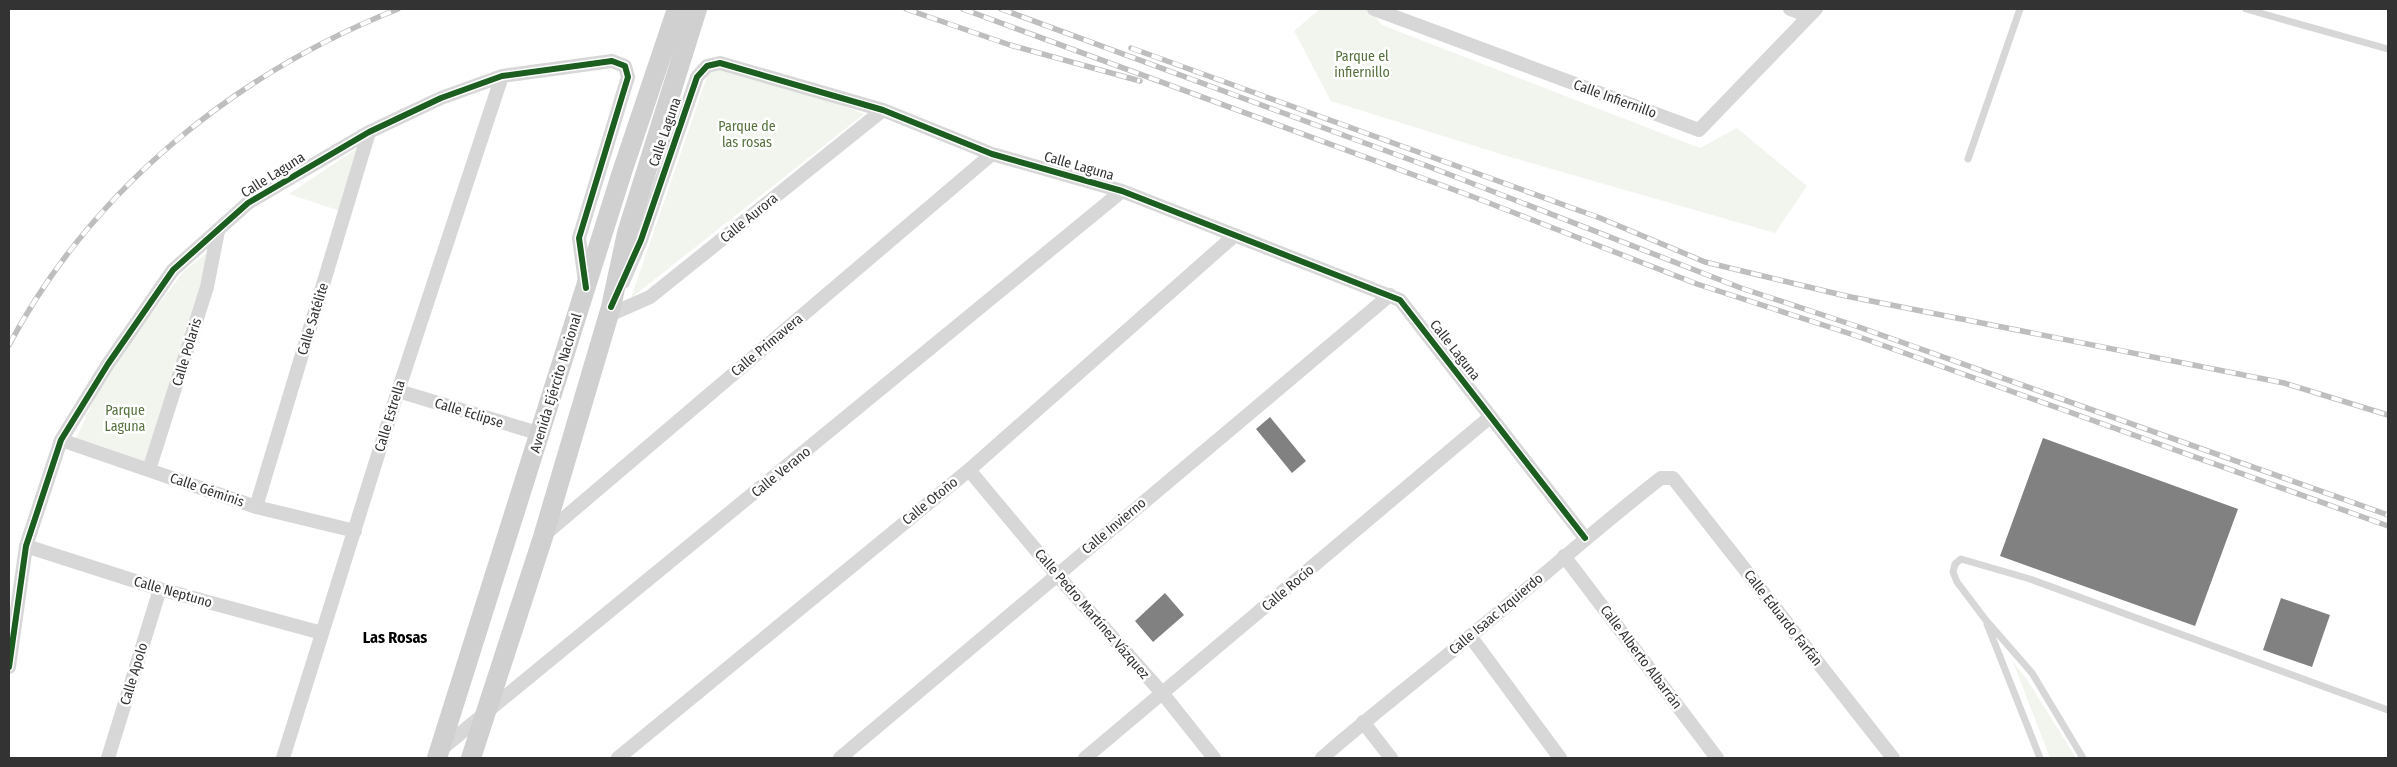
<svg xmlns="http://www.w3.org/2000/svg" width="2397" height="767" viewBox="0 0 2397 767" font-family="'Fira Sans Condensed',sans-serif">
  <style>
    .green { fill: #f1f5ed }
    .building { fill: #818181 }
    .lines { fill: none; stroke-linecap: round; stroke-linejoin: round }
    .lane { stroke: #d7d7d7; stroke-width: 7 }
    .street { stroke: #d7d7d7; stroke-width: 14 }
    .secondary { stroke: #d0d0d0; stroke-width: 20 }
    .rail-casing { stroke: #bebebe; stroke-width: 5.5 }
    .rail { stroke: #fff; stroke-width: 4; stroke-dasharray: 11; stroke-linecap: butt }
    .cycleway-casing { stroke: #fff; stroke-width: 9 }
    .cycleway { stroke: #1b5e20; stroke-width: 6 }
    .labels { text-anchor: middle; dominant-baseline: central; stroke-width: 5; stroke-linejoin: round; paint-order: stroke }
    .park-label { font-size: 14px; fill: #56713d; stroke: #fff }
    .street-label { font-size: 14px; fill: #333; stroke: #fff }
    .quarter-label { font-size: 16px; font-weight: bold; fill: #000; stroke: #fff }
  </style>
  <rect width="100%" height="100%" fill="#fff"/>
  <!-- green -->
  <path class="green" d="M1320 9H1369L1382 25 1700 148 1737 128 1807 186 1775 233 1507 156 1331 101 1294 31Z
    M710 68 786 85 864 114 631 298Z
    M359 147 340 211 289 194Z
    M206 254 205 288 147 467 75 440 95 398 136 334 185 270Z
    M2013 662 2026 678 2076 758H2050Z"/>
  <!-- building -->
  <path class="building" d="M1270 417 1306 461 1292 473 1256 429Z
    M2043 438 2238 509 2195 626 2000 556Z
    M1165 593 1184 615 1153 642 1135 621Z
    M2281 598 2330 615 2312 667 2263 650Z"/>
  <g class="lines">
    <!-- lane -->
    <path class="lane" d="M2246 9 2388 49
      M1968 159 2020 9
      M1987 624 2040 758
      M2083 758 2032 673 1985 619 1957 582 1953 572 1955 564 1961 559 2030 579 2388 710"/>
    <!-- street -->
    <path class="street" d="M1374 9 1699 130 1816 9
      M1790 9 1809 16
      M623 282 641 240 697 77 707 66 720 63 883 110 992 154 1122 191 1400 300 1585 538
      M609 315 650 297 883 110
      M398 391 541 434
      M61 440 256 507 355 531
      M149 470 207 287 218 231
      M969 470 1056 574 1163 694 1214 758
      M256 507 369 132
      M543 536 992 154
      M26 546 160 589 322 633
      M1564 556 1717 758
      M1470 636 1560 758
      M9 667 26 546 61 440 108 364 173 270 248 203 369 132 441 98 502 76 612 61 625 66 628 77 579 238 585 282
      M1363 722 1391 758
      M439 751 1122 191
      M108 758 160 589
      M283 758 398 391 502 76
      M618 758 969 470 1235 235
      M840 758 1390 295
      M1085 758 1490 417
      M1322 758C1373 713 1428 672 1480 628 1541 578 1599 526 1661 478H1673L1893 758"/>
    <!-- secondary -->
    <path class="secondary" d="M437 758 622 172 677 9
      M471 758 543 537 611 307 627 233 697 9"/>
    <!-- rail casing -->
    <g class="rail-casing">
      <path id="rail" d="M906 9 1010 45 1140 81
        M963 9 1471 196 1697 284 1854 335 2388 526
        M1001 9 1430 167 1741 288 1856 326 2388 515
        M1131 48 1600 218 1705 262 1846 296 2284 383 2388 415
        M9 345C92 189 236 73 398 9"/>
    </g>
    <!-- rail -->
    <use href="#rail" class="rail"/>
    <!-- cycleway casing -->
    <g class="cycleway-casing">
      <path id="cycleway" d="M611 307 641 240 697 77 707 66 720 63 883 110 992 154 1122 191 1400 300 1585 538
        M9 667 26 546 61 440 108 364 173 270 248 203 369 132 441 98 502 76 612 61 625 66 628 77 579 238 586 288"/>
    </g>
    <!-- cycleway -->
    <use href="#cycleway" class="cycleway"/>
  </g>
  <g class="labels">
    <!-- park labels -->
    <g class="park-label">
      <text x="1362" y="56">Parque el<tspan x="1362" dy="16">infiernillo</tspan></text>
      <text x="747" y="126">Parque de<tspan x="747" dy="16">las rosas</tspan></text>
      <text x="125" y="410">Parque<tspan x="125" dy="16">Laguna</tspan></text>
    </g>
    <!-- street labels -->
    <g class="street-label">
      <text transform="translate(1615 99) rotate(20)">Calle Infiernillo</text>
      <text transform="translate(665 132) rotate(-71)">Calle Laguna</text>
      <text transform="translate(1079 166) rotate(16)">Calle Laguna</text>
      <text transform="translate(273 175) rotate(-32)">Calle Laguna</text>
      <text transform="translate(749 218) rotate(-39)">Calle Aurora</text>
      <text transform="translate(313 319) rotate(-73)">Calle Satélite</text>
      <text transform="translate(767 345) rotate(-40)">Calle Primavera</text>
      <text transform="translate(1455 350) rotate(52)">Calle Laguna</text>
      <text transform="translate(187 352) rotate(-73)">Calle Polaris</text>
      <text transform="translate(556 383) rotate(-73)">Avenida Ejército Nacional</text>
      <text transform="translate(469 413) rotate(17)">Calle Eclipse</text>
      <text transform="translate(390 416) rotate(-73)">Calle Estrella</text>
      <text transform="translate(781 472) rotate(-39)">Calle Verano</text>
      <text transform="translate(207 490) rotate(19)">Calle Géminis</text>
      <text transform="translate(930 501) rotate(-39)">Calle Otoño</text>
      <text transform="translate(1114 526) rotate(-40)">Calle Invierno</text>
      <text transform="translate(1288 588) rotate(-40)">Calle Rocío</text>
      <text transform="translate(173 592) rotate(16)">Calle Neptuno</text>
      <text transform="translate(1092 614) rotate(49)">Calle Pedro Martínez Vázquez</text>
      <text transform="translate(1496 614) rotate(-40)">Calle Isaac Izquierdo</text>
      <text transform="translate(1783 618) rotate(52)">Calle Eduardo Farfán</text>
      <text transform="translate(1641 657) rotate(53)">Calle Alberto Albarrán</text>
      <text transform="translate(134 674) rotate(-73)">Calle Apolo</text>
    </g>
    <!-- quarter labels -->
    <g class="quarter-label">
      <text x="395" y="637">Las Rosas</text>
    </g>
  </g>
  <!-- border -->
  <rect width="2397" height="767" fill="none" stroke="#333333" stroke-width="20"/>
</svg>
